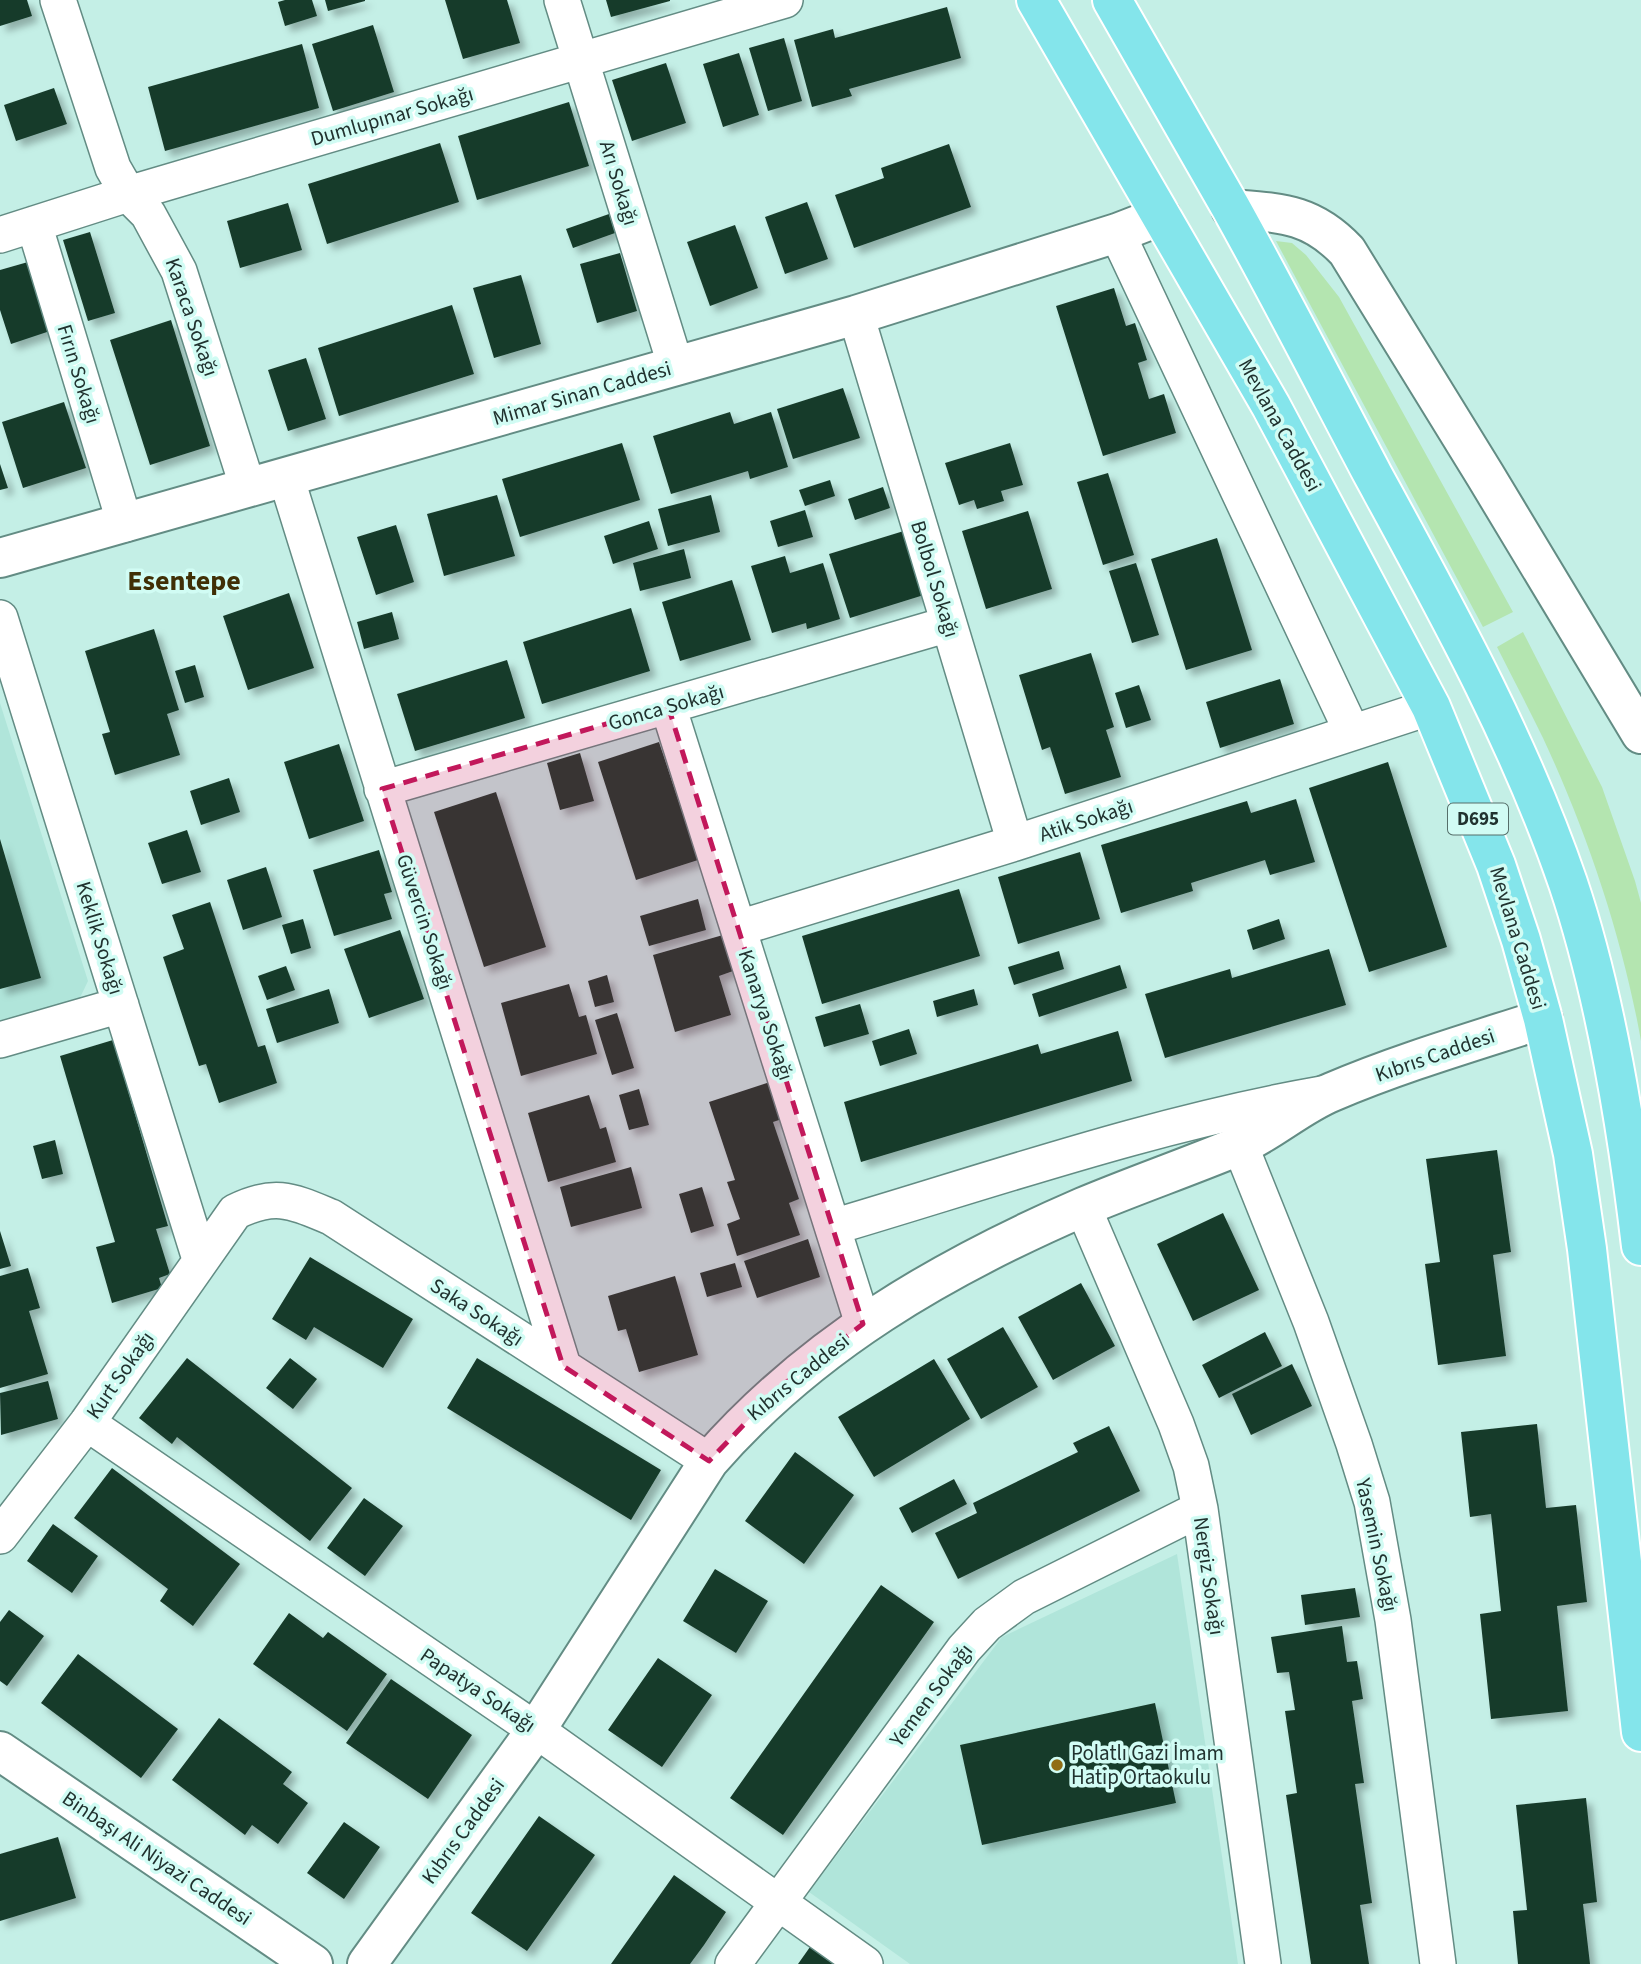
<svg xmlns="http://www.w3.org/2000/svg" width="1641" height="1964" viewBox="0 0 1641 1964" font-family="'Source Sans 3',sans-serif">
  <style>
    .built { fill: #b0e5da }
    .green { fill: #b4e5b0 }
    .building { fill: #183b2b; filter: url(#shadow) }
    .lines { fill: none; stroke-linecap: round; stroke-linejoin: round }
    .street-casing { stroke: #638c84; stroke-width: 38 }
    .secondary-casing { stroke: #638c84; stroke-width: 42 }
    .primary-casing { stroke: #fff; stroke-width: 42 }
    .street { stroke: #fff; stroke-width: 35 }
    .secondary { stroke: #fff; stroke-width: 38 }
    .primary { stroke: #84e5eb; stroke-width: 38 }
    .marked { fill: #c2185b; fill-opacity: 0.2; stroke: #c2185b; stroke-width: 5; stroke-dasharray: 14 9; stroke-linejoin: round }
    .poi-dot { fill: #916d14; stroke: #d1fcf4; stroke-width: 2.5 }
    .labels { text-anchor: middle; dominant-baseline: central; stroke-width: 7; stroke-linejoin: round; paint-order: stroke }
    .shield { fill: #d1fcf4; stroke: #566f6a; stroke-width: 2 }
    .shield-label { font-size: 19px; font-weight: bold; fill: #21322f }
    .street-label { font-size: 21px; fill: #21322f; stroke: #d1fcf4 }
    .poi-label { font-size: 21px; fill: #21322f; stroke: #d1fcf4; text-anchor: start }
    .district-label { font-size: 28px; font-weight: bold; fill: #402f06; stroke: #d1fcf4 }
  </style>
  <defs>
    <filter id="shadow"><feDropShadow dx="6" dy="6" stdDeviation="3.5" flood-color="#0004"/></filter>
  </defs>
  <rect width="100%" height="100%" fill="#c4efe6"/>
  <!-- built -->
  <path class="built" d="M0 703 88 981 77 1004 0 1026Z
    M1177 1554 1238 1964H910L809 1892 1002 1637Z"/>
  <!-- green -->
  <path class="green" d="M1276 241 1292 243 1306 255 1339 297 1513 612 1483 627Z
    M1523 632 1602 787 1635 881 1641 903V1041C1623 939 1587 832 1543 738 1528 707 1512 677 1497 647Z"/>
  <!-- building -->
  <path class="building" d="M0 0H27L32 16 0 26Z
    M285 0H312L317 16 285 26 278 2Z
    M325 0H365V1L328 11Z
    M445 0H507L520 43 463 59Z
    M606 0H670V1L611 17Z
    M947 7 961 58 849 89 852 96 812 107 794 40 833 29 835 38Z
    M373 25 394 92 333 111 312 44Z
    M784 38 802 101 768 111 749 48Z
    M302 44 319 108 165 151 148 87Z
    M739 53 759 115 723 127 703 64Z
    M666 63 686 123 632 141 612 80Z
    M54 88 67 124 16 141 4 105Z
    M569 102 589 166 477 200 458 136Z
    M440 143 459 202 327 244 308 184Z
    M949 144 971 207 854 248 835 195 884 178 881 168Z
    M807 202 828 259 785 274 765 217Z
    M288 203 302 250 240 268 227 221Z
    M609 214 615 233 573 248 566 229Z
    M735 225 758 288 710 306 687 242Z
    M90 232 115 313 88 321 63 240Z
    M620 253 637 311 597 323 580 264Z
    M28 262 50 331 11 344 0 310V270Z
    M521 275 541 344 494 358 473 288Z
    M1114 288 1126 326 1135 323 1147 360 1138 363 1149 399 1164 394 1176 433 1103 456 1056 306Z
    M452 305 474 374 339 416 318 348Z
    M171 320 210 446 150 465 110 340Z
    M306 358 326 419 288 431 268 370Z
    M843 388 860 438 793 459 777 409Z
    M64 402 86 468 23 488 2 422Z
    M730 412 734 424 771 412 788 467 750 479 748 471 671 494 653 436Z
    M622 443 640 500 520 537 502 479Z
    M1010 443 1023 485 1001 491 1004 501 977 509 974 500 959 505 945 463Z
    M0 464 8 488 0 490Z
    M1108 473 1134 555 1103 565 1077 482Z
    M830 480 835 496 805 506 799 490Z
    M883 487 890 508 855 520 848 499Z
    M497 495 515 556 444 576 427 514Z
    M711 495 720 532 668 546 658 509Z
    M805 510 813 537 778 547 770 521Z
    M1028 511 1052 589 986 609 962 531Z
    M649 521 658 549 613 564 604 536Z
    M396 525 414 582 376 595 357 537Z
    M907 530 927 594 850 618 829 554Z
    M1217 538 1252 650 1186 670 1151 559Z
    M684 549 691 578 640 591 633 563Z
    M785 556 790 573 823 563 840 619 807 629 806 623 772 633 751 566Z
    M1136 563 1159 635 1132 643 1109 571Z
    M732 580 751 640 680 661 662 602Z
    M289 593 314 668 248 690 223 616Z
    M631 608 650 671 542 704 523 642Z
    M392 612 399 639 364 649 357 622Z
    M154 629 179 710 167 714 180 755 115 775 102 734 110 732 85 651Z
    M1091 653 1114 727 1106 730 1121 777 1065 794 1050 747 1042 750 1019 675Z
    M507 660 525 718 415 751 397 694Z
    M195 665 204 697 185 703 175 671Z
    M1280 679 1294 724 1220 748 1206 702Z
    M1139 685 1151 720 1126 728 1115 693Z
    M659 742 698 860 636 880 598 762Z
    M339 744 364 821 309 839 284 762Z
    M580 753 594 801 560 810 547 763Z
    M1388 762 1447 947 1369 972 1309 788Z
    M229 778 240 812 201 825 190 791Z
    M496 792 546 947 484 967 434 812Z
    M1296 799 1315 862 1270 875 1265 860 1191 883 1193 891 1121 913 1101 845 1247 801 1251 813Z
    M187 830 201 872 162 884 148 843Z
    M0 839 41 978 0 989Z
    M379 850 392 892 384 894 392 919 334 936 313 870Z
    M1080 852 1100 919 1018 944 998 877Z
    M266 867 282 917 243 930 227 880Z
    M959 889 980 956 822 1004 802 936Z
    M698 899 706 930 649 946 640 916Z
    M210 902 258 1047 265 1045 277 1083 219 1103 206 1064 199 1066 163 957 184 949 172 915Z
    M303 919 311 948 291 954 282 925Z
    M1279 919 1285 939 1253 950 1247 930Z
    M400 930 424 999 369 1018 344 949Z
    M723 935 733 971 719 976 731 1015 675 1032 653 955Z
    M1329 949 1346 1005 1165 1058 1145 994 1230 969 1232 978Z
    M1059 951 1064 969 1014 985 1008 967Z
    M1120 965 1127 988 1039 1017 1032 994Z
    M286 966 295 990 267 1000 258 976Z
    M607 975 614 1002 595 1007 588 981Z
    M569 984 579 1017 586 1015 597 1054 521 1076 501 1003Z
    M329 989 339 1023 277 1043 266 1009Z
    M974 989 978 1005 937 1017 933 1001Z
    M860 1004 869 1034 824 1047 815 1017Z
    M617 1013 634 1068 612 1075 595 1020Z
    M909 1029 917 1054 880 1066 872 1041Z
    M1118 1031 1132 1081 861 1162 844 1102 1038 1044 1041 1054Z
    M113 1040 168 1226 156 1229 170 1274 159 1278 162 1288 112 1303 96 1247 115 1242 60 1056Z
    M770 1082 782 1119 773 1122 799 1199 789 1203 800 1235 737 1256 727 1224 740 1219 727 1182 735 1180 709 1102Z
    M639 1089 649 1125 629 1130 619 1095Z
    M589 1095 600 1129 606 1127 616 1162 548 1182 528 1113Z
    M55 1140 63 1174 42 1179 33 1146Z
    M1497 1150 1511 1252 1493 1255 1506 1356 1438 1365 1425 1264 1440 1262 1426 1159Z
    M631 1167 642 1208 571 1227 560 1187Z
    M702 1187 714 1226 691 1233 679 1194Z
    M1223 1213 1259 1290 1193 1321 1157 1244Z
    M0 1231 11 1266 0 1269Z
    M808 1239 820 1277 757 1298 744 1261Z
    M310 1257 413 1319 383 1368 314 1327 306 1340 272 1319Z
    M735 1263 742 1287 707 1297 700 1273Z
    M28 1268 40 1308 29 1311 48 1374 0 1388V1276Z
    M675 1276 698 1355 639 1372 626 1329 618 1331 608 1296Z
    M1081 1283 1115 1346 1053 1380 1018 1317Z
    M1003 1327 1038 1387 981 1419 947 1359Z
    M1265 1332 1282 1366 1219 1398 1202 1365Z
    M187 1358 352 1488 310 1541 177 1437 172 1444 139 1418Z
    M290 1358 317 1379 293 1409 266 1388Z
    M477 1358 661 1470 631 1520 447 1408Z
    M934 1359 970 1419 874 1477 838 1417Z
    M1292 1364 1312 1406 1251 1435 1232 1394Z
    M48 1381 58 1419 1 1435 0 1393Z
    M1537 1424 1546 1508 1576 1505 1587 1602 1557 1606 1568 1711 1491 1719 1480 1614 1501 1611 1491 1514 1470 1517 1461 1432Z
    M1109 1426 1140 1491 958 1579 935 1533 977 1513 973 1503 1078 1452 1073 1443Z
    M795 1452 854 1495 804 1564 745 1521Z
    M112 1468 240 1564 193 1626 160 1601 168 1589 74 1518Z
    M954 1479 967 1504 912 1533 899 1508Z
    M364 1498 403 1526 365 1576 327 1548Z
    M53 1524 98 1556 72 1593 27 1561Z
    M715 1569 768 1601 736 1653 683 1621Z
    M881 1585 934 1622 783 1835 730 1798Z
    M1355 1588 1360 1617 1305 1625 1301 1595Z
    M9 1610 44 1636 7 1686 0 1681V1622Z
    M289 1613 323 1638 328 1632 387 1674 347 1731 253 1664Z
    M1342 1626 1347 1662 1357 1661 1363 1699 1352 1701 1364 1783 1355 1784 1372 1903 1360 1905 1369 1964H1311L1286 1795 1297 1793 1285 1711 1295 1710 1289 1672 1277 1673 1271 1637Z
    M78 1654 178 1729 141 1778 41 1703Z
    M658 1658 712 1695 662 1767 608 1730Z
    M391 1679 472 1735 428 1799 346 1743Z
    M1155 1703 1176 1803 982 1845 960 1745Z
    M219 1718 292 1772 283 1784 308 1803 278 1844 252 1825 245 1835 172 1780Z
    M1586 1798 1597 1902 1583 1904 1590 1964H1518L1513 1911 1527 1910 1516 1805Z
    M539 1816 595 1855 527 1951 471 1913Z
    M344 1822 380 1847 344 1899 307 1873Z
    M58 1837 76 1898 0 1921V1854Z
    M674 1875 726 1912 704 1945 690 1964H611Z
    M810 1947 833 1964H798Z"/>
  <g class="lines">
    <!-- street casing -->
    <g class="street-casing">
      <path id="street" d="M58 0 113 168 128 194 148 214 179 271 248 488
        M562 0 676 367
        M34 224 125 524
        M1117 233 1352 732
        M0 235 128 194 785 0
        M856 315 1015 843
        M286 477 563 1366
        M0 618 200 1259
        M668 706 863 1324
        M382 789 949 624
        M739 928 1015 843 1431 707
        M0 1040 121 1005
        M1240 1145 1311 1322 1354 1444 1372 1502 1393 1620 1438 1964
        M1083 1207 1176 1424 1191 1466 1200 1509 1263 1964
        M833 1227C995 1179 1156 1123 1322 1094
        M87 1423 536 1730 865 1964
        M0 1536 87 1423 235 1212C275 1192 292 1201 331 1217L709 1461
        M733 1964 964 1649 987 1624 1024 1597 1200 1509"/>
    </g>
    <!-- secondary casing -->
    <g class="secondary-casing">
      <path id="secondary" d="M1231 209C1281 213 1311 213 1347 251L1485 475 1641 734
        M0 558 856 315 1117 233 1161 216
        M0 1751 313 1964
        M367 1964 536 1730 709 1461C811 1344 942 1268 1083 1207 1133 1186 1185 1168 1236 1147 1270 1133 1298 1106 1332 1092 1400 1063 1472 1042 1543 1019"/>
    </g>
    <!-- primary casing -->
    <g class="primary-casing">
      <path id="primary" d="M1036 0 1271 406 1431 707 1496 865 1521 940 1543 1019 1573 1154 1587 1249 1641 1732
        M1112 0C1151 69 1192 139 1231 208 1280 296 1326 386 1373 475 1445 607 1519 740 1568 883 1606 996 1627 1127 1641 1246"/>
    </g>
    <!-- street -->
    <use href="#street" class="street"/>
    <!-- secondary -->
    <use href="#secondary" class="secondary"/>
    <!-- primary -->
    <use href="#primary" class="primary"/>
  </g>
  <!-- marked area -->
  <path class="marked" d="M668 706 863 1324 780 1387 709 1461 563 1366 382 789Z"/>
  <!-- markers -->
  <circle class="poi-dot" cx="1057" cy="1765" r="7"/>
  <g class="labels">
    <!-- shield labels -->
    <rect class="shield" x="1448" y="803.5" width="60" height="31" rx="5"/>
    <g class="shield-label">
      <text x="1478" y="819">D695</text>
    </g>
    <!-- street labels -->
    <g class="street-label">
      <text transform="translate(392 116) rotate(-16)">Dumlupınar Sokağı</text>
      <text transform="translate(619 183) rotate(73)">Arı Sokağı</text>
      <text transform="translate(192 317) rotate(71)">Karaca Sokağı</text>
      <text transform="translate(79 374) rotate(73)">Fırın Sokağı</text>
      <text transform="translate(582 393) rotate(-16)">Mimar Sinan Caddesi</text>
      <text transform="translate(1280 425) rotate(61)">Mevlana Caddesi</text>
      <text transform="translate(935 579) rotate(73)">Bolbol Sokağı</text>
      <text transform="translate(666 707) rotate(-16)">Gonca Sokağı</text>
      <text transform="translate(1086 820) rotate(-18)">Atik Sokağı</text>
      <text transform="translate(425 922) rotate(72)">Güvercin Sokağı</text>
      <text transform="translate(100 938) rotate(73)">Keklik Sokağı</text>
      <text transform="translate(1518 938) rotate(73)">Mevlana Caddesi</text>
      <text transform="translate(766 1015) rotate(72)">Kanarya Sokağı</text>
      <text transform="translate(1435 1055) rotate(-19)">Kıbrıs Caddesi</text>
      <text transform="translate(477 1312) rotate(33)">Saka Sokağı</text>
      <text transform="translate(120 1375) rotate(-55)">Kurt Sokağı</text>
      <text transform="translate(798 1377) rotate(-39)">Kıbrıs Caddesi</text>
      <text transform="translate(1377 1545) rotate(78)">Yasemin Sokağı</text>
      <text transform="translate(1209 1576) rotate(82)">Nergiz Sokağı</text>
      <text transform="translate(478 1690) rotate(34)">Papatya Sokağı</text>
      <text transform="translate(931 1695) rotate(-53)">Yemen Sokağı</text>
      <text transform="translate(463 1831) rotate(-54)">Kıbrıs Caddesi</text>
      <text transform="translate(157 1858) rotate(34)">Binbaşı Ali Niyazi Caddesi</text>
    </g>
    <!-- poi labels -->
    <g class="poi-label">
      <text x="1071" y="1753">Polatlı Gazi İmam<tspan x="1071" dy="24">Hatip Ortaokulu</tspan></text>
    </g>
    <!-- district labels -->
    <g class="district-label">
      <text x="184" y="581">Esentepe</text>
    </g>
  </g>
</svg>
